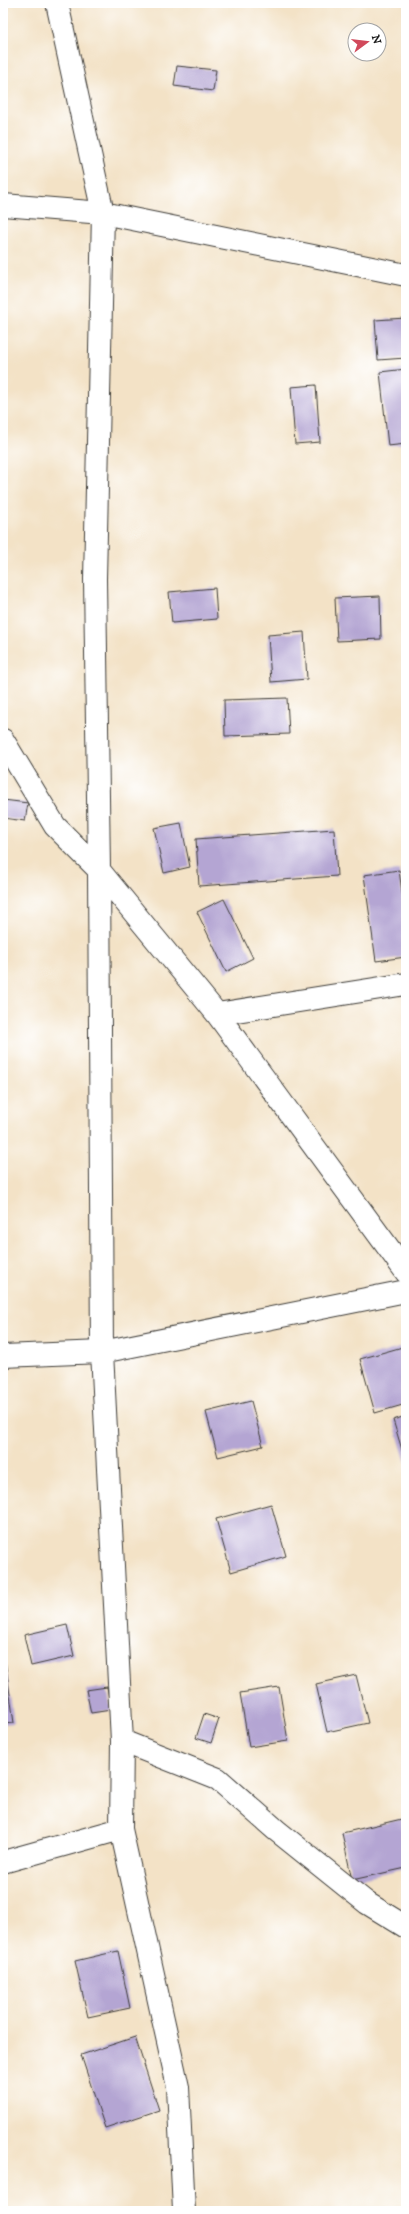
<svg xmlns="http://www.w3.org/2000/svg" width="409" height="2214" viewBox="0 0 409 2214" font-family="'IM FELL DW Pica',serif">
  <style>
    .building { fill: #b4a5d3 }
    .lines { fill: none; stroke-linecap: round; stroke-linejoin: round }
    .minor-casing { stroke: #3c3a36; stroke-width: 24 }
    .minor { stroke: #fff; stroke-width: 22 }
  </style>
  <rect width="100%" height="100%" fill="#fff"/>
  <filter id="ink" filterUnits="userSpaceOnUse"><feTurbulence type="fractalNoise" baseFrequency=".025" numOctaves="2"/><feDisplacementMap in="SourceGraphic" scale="8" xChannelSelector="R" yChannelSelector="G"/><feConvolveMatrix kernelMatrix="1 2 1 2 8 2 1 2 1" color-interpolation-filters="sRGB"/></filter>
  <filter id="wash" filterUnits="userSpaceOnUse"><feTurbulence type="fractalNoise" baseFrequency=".012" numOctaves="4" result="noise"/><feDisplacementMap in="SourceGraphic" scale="16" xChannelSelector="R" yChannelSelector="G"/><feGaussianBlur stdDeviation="0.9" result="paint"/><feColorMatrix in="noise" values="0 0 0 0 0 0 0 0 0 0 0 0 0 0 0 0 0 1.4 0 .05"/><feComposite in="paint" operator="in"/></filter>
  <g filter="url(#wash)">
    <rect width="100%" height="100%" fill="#f3e2c6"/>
    <g id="blocks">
      <!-- building -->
      <path class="building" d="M177 66 216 70 213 91 174 86Z
        M406 318V358L378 360 375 320Z
        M406 369V444L388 446 380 372Z
        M316 385 320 442 295 444 291 387Z
        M215 588 217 619 172 623 169 592Z
        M380 596 381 639 337 641 335 598Z
        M304 632 307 679 271 682 268 635Z
        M287 698 289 734 225 736 224 700Z
        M3 800 28 803 25 821 3 818Z
        M181 823 190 867 164 873 154 828Z
        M334 829 337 876 199 886 196 839Z
        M399 870 406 922V957L376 961 364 875Z
        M224 899 253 958 226 972 197 912Z
        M406 1346V1404L375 1413 360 1359Z
        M251 1401 263 1446 218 1457 206 1412Z
        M406 1416V1463L393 1420Z
        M271 1504 286 1556 231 1572 216 1519Z
        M67 1625 74 1656 31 1666 24 1635Z
        M3 1660H5L14 1723 3 1724Z
        M356 1675 368 1723 327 1732 316 1684Z
        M107 1687 111 1710 91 1713 86 1690Z
        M279 1687 288 1741 249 1747 240 1693Z
        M204 1714 219 1719 211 1743 196 1738Z
        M406 1818V1868L352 1880 342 1833Z
        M118 1951 130 2008 88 2017 75 1961Z
        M135 2037 159 2110 105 2128 81 2055Z"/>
    </g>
  </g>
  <g filter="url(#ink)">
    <use href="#blocks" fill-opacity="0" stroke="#3c3a36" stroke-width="1"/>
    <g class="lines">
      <!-- minor casing -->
      <g class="minor-casing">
        <path id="minor" d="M57 3 103 213 95 579 99 870 102 1352 122 1741 121 1829 178 2087 184 2211
          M3 205 103 213 406 275
          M3 740 55 826 99 870 217 1014 406 1272
          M217 1014 406 984
          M3 1356 102 1352 406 1291
          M122 1741 218 1779 276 1830 367 1903 406 1927
          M3 1862 121 1829"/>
      </g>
      <!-- minor -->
      <use href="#minor" class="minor"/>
    </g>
  </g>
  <!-- margin -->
  <rect width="409" height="2214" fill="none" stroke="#fff" stroke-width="16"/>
  <!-- north arrow -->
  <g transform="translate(367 42) rotate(75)"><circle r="19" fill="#ffffff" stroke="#a4a4a4"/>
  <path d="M0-3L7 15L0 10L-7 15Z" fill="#d1495b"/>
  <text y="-6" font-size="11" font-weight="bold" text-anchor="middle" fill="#1c1c1c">N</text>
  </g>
</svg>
